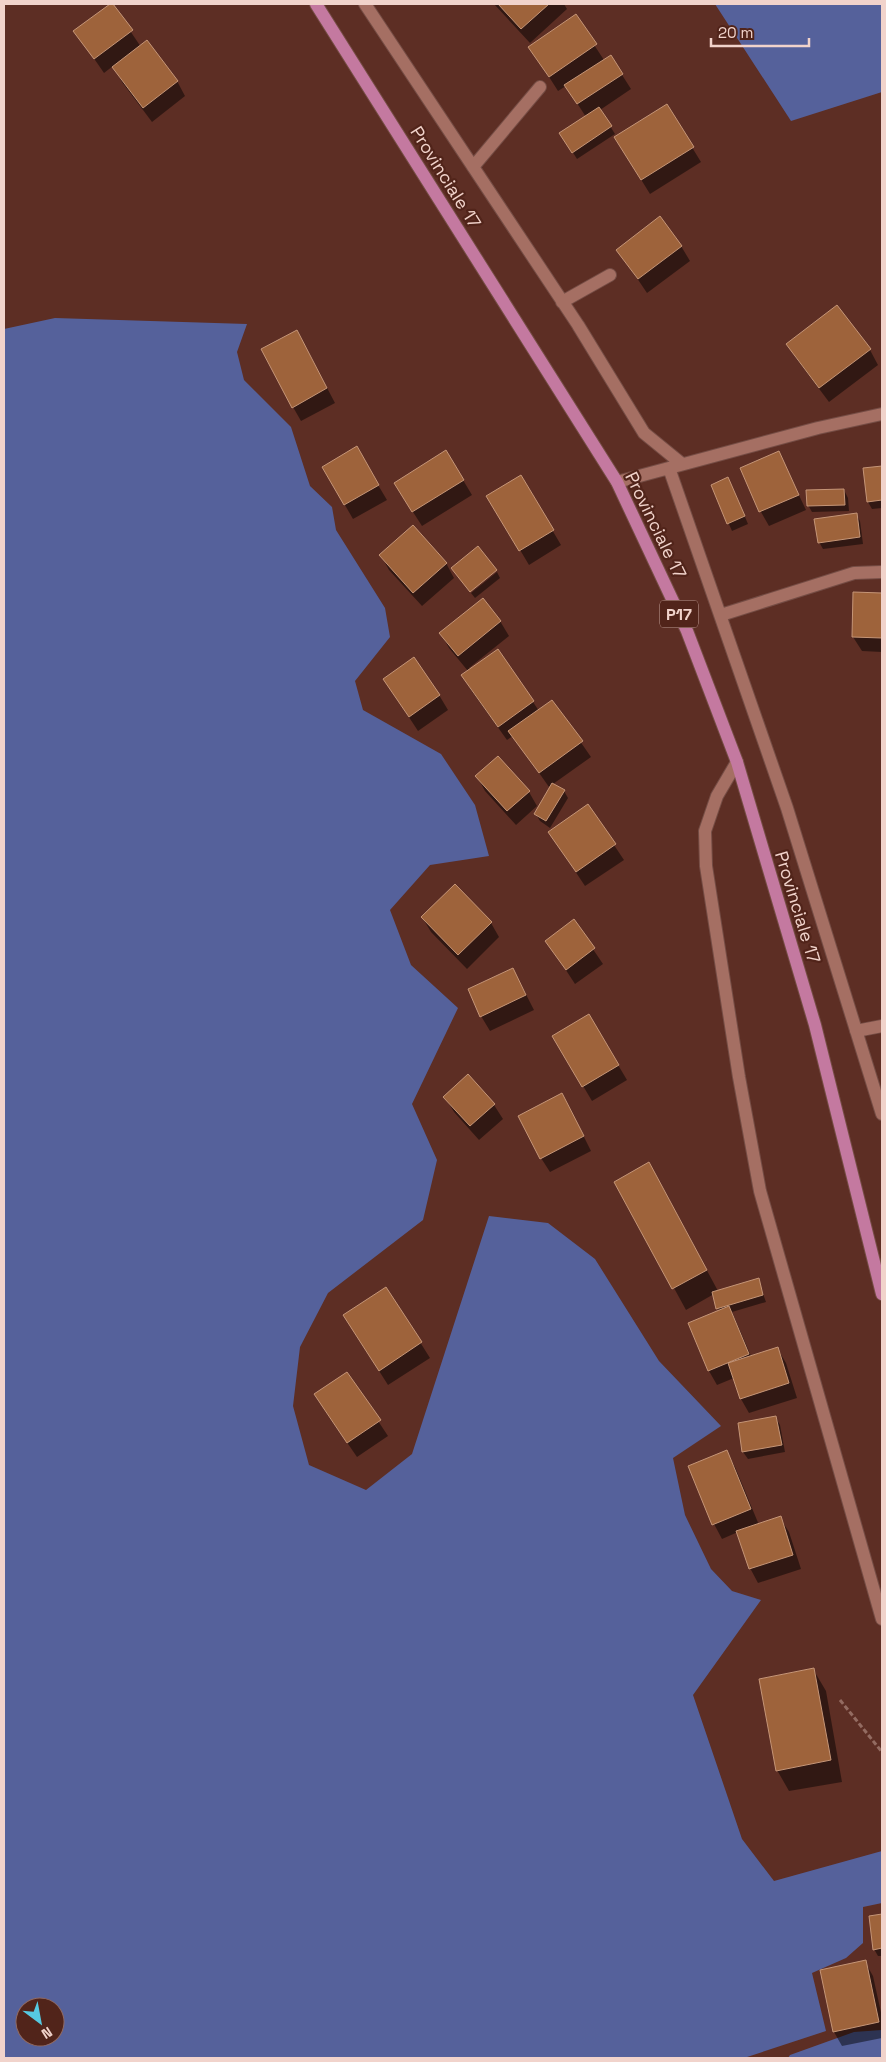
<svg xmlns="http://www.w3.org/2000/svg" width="886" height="2062" viewBox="0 0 886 2062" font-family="'Space Grotesk',sans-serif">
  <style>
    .forest { fill: #55619b; fill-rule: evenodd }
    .shadow { fill: #0007 }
    .building { fill: #9e633b; stroke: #c59577 }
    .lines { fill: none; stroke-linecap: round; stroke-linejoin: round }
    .minor-casing { stroke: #754d45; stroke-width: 14 }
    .major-casing { stroke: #754d45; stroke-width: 14 }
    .path { stroke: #936b61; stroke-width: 3; stroke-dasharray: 5 2.5; stroke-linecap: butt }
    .minor { stroke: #a56f63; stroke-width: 12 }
    .major { stroke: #c479a0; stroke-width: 12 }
    .labels { text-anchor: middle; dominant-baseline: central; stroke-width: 4.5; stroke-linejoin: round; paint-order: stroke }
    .shield { fill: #51241a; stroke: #c19e96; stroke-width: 1 }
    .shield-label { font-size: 16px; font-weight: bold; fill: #f1d3cb }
    .street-label { font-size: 18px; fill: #f1d3cb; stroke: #51241a }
  </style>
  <rect width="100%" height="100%" fill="#5d2e24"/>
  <!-- forest -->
  <path class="forest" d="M715 4H882V92L791 121Z
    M55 318 247 324 237 352 244 380 291 427 310 486 332 507 336 530 385 608 390 637 355 681 363 710 441 754 475 805 489 856 430 865 390 910 411 965 458 1008 412 1104 437 1160 423 1220 328 1293 300 1347 293 1406 309 1465 366 1490 412 1454 489 1216 548 1223 595 1259 659 1361 721 1426 673 1458 685 1515 711 1569 732 1591 761 1600 693 1695 742 1839 774 1881 882 1851V1903L863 1907V1943L846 1958 812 1973 826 2031 744 2058H4V329ZM25 2007H55V2037H25Z
    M882 2030V2058H788L790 2055 854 2032Z"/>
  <!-- shadow -->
  <path class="shadow" d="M112 4 141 47 177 81 185 96 152 122 122 82 113 66 104 73 75 31Z
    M494 4H564L567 9 530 43Z
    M575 16 604 60 610 56 631 89 600 110 615 134 577 159 565 140 586 117 566 86 558 91 530 47Z
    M666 105 701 162 650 194 624 152Z
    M681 246 690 261 647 293 618 250Z
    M788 344 870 350 878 365 829 402 796 358Z
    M305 346 335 403 301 421 293 407Z
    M356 448 387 500 353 519 323 467Z
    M779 453 806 510 769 526 761 512 742 468Z
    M882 467V508L872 509 868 502 864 469Z
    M521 477 561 545 529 565 488 496Z
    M463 480 472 495 422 526 404 498Z
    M712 486H732L748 524 732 531Z
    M844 490 848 498 849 511 812 512 808 505Z
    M856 514 860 521 863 544 823 549 819 542Z
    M381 555 446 563 454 578 422 606 389 570Z
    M497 572 500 578 475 598 471 593Z
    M854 593 882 594V652L862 651 853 637Z
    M500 621 509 636 469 668 533 702 539 711 552 701 591 757 553 784 564 791 568 798 550 828 540 821 536 814 552 784 549 787 513 736 507 740 471 690 463 675 468 671 449 648 441 633Z
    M384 679 439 695 448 710 418 731Z
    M477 776 529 792 537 806 516 825 485 791Z
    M588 806 624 860 585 886 549 832Z
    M422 917 491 923 499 937 467 969 431 932Z
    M574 921 603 964 575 984 547 941Z
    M513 969 534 1010 490 1031 481 1016Z
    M589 1016 627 1080 592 1101 554 1037Z
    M445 1097 494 1105 503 1119 479 1140 454 1112Z
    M570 1109 591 1151 550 1172 541 1158Z
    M616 1182 661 1185 718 1291 758 1280 766 1302 732 1312 751 1356 777 1348 786 1363 797 1398 749 1413 741 1399 734 1378 717 1385 709 1371 689 1324 719 1311 714 1294 686 1310Z
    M386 1288 430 1358 388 1385 353 1330Z
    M347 1374 388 1436 357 1457 324 1409Z
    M776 1418 780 1425 785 1452 748 1459 743 1452 739 1424Z
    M726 1452 735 1467 759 1525 780 1518 789 1532 801 1569 758 1583 750 1568 738 1532 722 1539 714 1524 690 1467Z
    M813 1669 826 1691 842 1782 789 1791 777 1770Z
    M882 1916V1956H878L874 1949 870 1917Z
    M865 1962 873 1976 882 2017V2038L842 2046 834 2032Z"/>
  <!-- building -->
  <path class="building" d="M110 4H113L133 30 94 59 73 31Z
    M498 4H549L521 29Z
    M576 14 597 44 549 77 528 47Z
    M147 40 178 81 143 108 112 67Z
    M611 55 623 74 577 104 564 85Z
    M667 104 694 147 641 180 614 137Z
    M599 107 612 126 572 153 559 133Z
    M660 216 682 246 638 279 616 250Z
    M837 305 871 349 819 388 786 344Z
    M297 330 327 388 292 408 261 349Z
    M357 446 379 485 344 505 322 467Z
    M446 450 464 480 412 512 394 483Z
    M779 451 799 495 759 512 740 468Z
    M882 466V500L867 502 863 468Z
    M521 475 554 530 519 551 486 496Z
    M728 477 745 516 727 524 711 485Z
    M844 489 845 505 807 506 806 490Z
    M857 513 860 537 818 543 814 519Z
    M413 525 447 563 413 593 379 555Z
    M478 546 497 570 470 592 451 568Z
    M853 592 882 593V638L852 637Z
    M483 598 501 621 458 656 439 633Z
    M498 649 534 701 498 727 461 675Z
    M414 657 440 695 409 717 383 679Z
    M552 700 583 741 539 773 508 731Z
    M498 756 530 791 507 811 475 776Z
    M552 783 565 790 546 821 534 814Z
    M588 804 616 844 576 872 548 832Z
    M455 884 492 922 458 955 421 917Z
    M574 919 595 948 566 970 545 941Z
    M513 968 526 995 480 1017 468 989Z
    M589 1014 619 1065 582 1087 552 1036Z
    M468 1074 495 1104 470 1126 443 1097Z
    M562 1093 584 1136 540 1159 518 1116Z
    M649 1162 707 1270 672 1289 614 1182Z
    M759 1278 763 1295 716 1309 712 1292Z
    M386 1287 422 1342 379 1371 343 1315Z
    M729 1306 749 1354 708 1371 688 1323Z
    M778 1347 789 1383 740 1399 728 1363Z
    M347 1372 381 1420 347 1443 314 1394Z
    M776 1416 782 1445 742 1452 738 1423Z
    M727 1450 751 1509 712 1525 688 1466Z
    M781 1516 793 1555 749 1569 736 1531Z
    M814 1668 831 1760 776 1771 759 1679Z
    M882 1914V1948L873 1950 869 1916Z
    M866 1960 879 2022 833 2032 820 1970Z"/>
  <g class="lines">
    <!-- minor casing -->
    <g class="minor-casing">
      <path id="minor" d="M365 4 578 325 644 433 682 464
        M473 167 540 87
        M562 302 610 275
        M669 468 787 808 882 1114
        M617 482 818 428 882 414
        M721 615 854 573 882 572
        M737 762 717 796 705 831 706 866 739 1077 760 1191 882 1619
        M856 1031 882 1026"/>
    </g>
    <!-- major casing -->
    <g class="major-casing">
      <path id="major" d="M316 4 617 482 687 631 737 762 815 1025 882 1294"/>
    </g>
    <!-- path -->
    <path class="path" d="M840 1700 882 1752"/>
    <!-- minor -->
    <use href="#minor" class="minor"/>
    <!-- major -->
    <use href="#major" class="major"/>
  </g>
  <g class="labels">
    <!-- shield labels -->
    <rect class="shield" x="660" y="600.5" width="38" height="27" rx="4"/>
    <g class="shield-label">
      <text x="679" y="614">P17</text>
    </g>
    <!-- street labels -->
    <g class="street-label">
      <text transform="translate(446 177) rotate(58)">Provinciale 17</text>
      <text transform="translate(656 525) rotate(64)">Provinciale 17</text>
      <text transform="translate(798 907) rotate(73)">Provinciale 17</text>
    </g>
  </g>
  <!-- border -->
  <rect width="886" height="2062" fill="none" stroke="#f1d3cb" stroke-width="10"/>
  <!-- north arrow -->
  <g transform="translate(40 2022) rotate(148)"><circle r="24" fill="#51241a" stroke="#916a61"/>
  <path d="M0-4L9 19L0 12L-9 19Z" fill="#56c9e1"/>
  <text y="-8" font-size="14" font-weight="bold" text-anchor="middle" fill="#f1d3cb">N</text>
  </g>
  <!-- scale -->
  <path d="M711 38v8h98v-8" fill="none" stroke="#f1d3cb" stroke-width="2.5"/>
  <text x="718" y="38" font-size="15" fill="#f1d3cb" stroke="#51241a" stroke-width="4" paint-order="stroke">20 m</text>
</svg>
